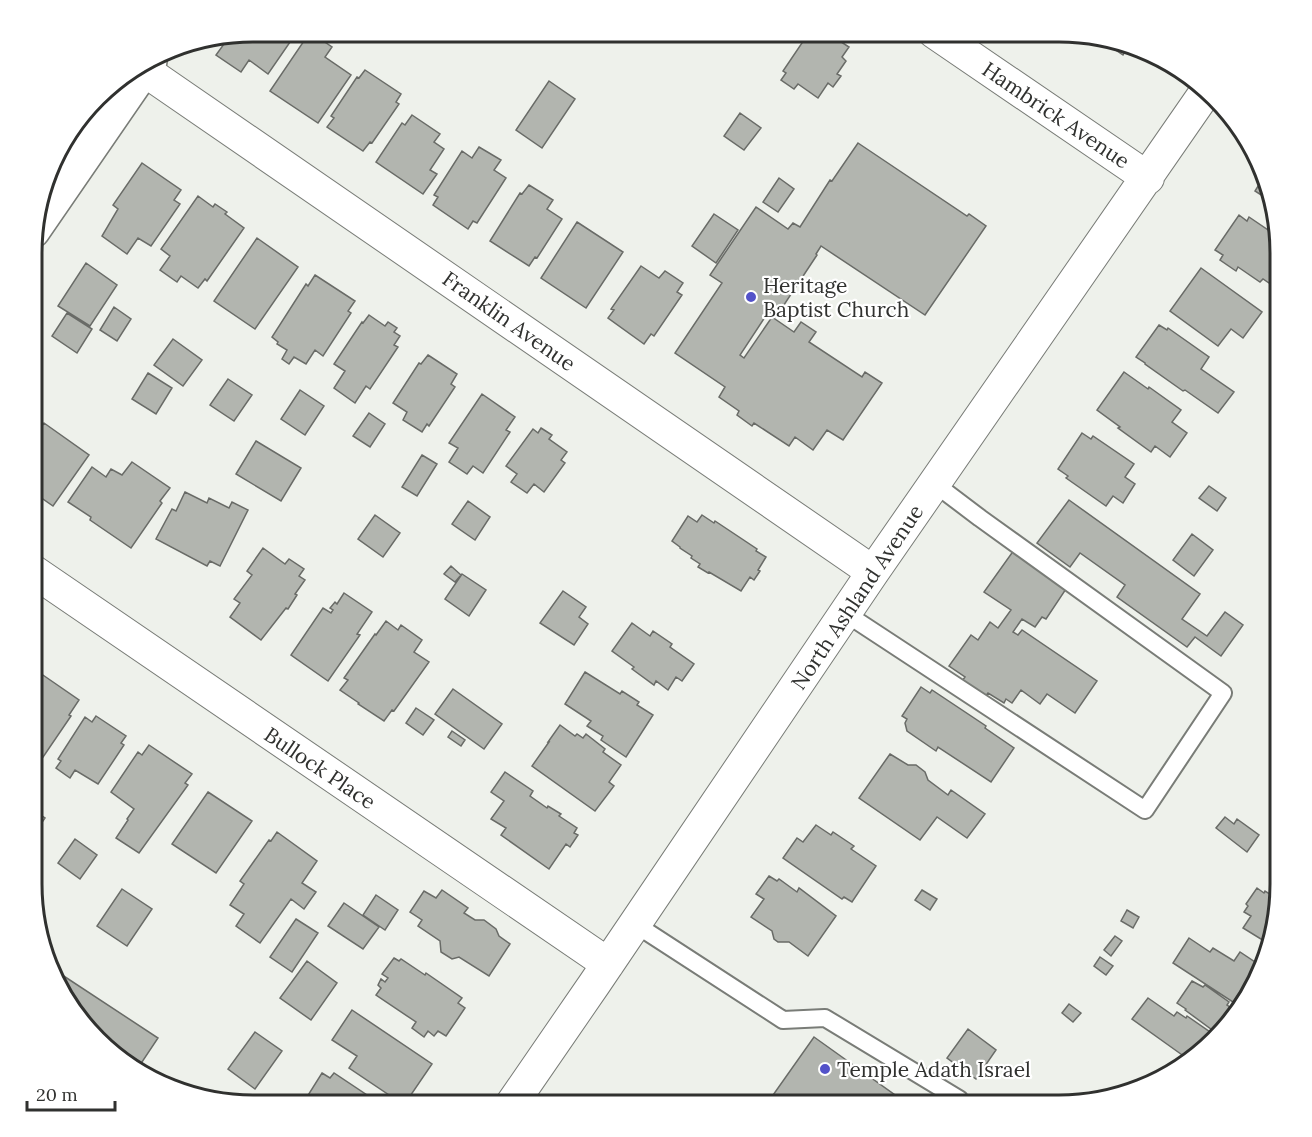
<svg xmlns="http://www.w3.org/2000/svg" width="1312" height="1137" viewBox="0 0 1312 1137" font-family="Lora,serif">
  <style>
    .building { fill: #b2b5af; stroke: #696b67; stroke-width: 1.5 }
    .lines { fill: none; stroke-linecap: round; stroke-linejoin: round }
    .service-casing { stroke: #797c77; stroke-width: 20 }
    .minor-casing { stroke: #797c77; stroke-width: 34 }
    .tertiary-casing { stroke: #797c77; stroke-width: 36 }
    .service { stroke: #fff; stroke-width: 16 }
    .minor { stroke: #fff; stroke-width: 32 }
    .tertiary { stroke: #fff; stroke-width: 33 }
    .poi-dot { fill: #5352c9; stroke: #fff; stroke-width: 2 }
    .labels { text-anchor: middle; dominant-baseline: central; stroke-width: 4.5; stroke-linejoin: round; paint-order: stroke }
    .street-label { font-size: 21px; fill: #30312f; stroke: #fff }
    .poi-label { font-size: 21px; fill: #30312f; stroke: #fff; text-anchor: start }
    .rim { fill: none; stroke: #30312f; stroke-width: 3 }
  </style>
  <rect width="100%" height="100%" fill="#eef1eb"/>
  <!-- building -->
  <path class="building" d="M253 32H297L268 74 249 60 241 72 216 55 229 37 233 40 238 34Z
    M310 32 332 47 325 57 351 75 318 123 270 91Z
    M816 32H826L849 47 842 57 846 61 837 74 841 76 833 87 828 83 818 98 798 84 794 89 781 80 786 73 783 71 808 34 812 37Z
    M1099 39 1128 46 1123 55Z
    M365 70 401 94 396 102 399 104 372 143 370 142 363 151 327 127 334 118 331 116 357 77 359 78Z
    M549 81 575 99 542 148 516 130Z
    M740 113 761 128 744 150 724 136Z
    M412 115 440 134 434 142 444 149 430 170 437 174 423 194 376 162 402 123 405 125Z
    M858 143 967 216 969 214 986 226 925 315 821 246 816 254 817 255 776 317 769 311 740 355 744 358 772 317 794 332 801 322 816 332 809 342 862 377 865 372 882 383 843 440 827 430 813 450 795 437 789 446 754 423 752 426 737 415 739 411 719 397 725 387 675 353 722 283 710 275 756 207 788 229 793 223 800 227 830 180 832 181Z
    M479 147 501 160 494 170 506 178 477 223 473 221 468 229 433 205 438 197 434 195 462 151 472 158Z
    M142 163 181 190 174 200 180 204 151 246 138 238 127 254 102 236 118 209 113 205Z
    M1265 175 1272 202 1255 191Z
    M779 178 794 189 778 212 763 202Z
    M529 185 553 200 547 209 562 219 537 258 535 257 529 266 490 241 520 193 522 194Z
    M198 196 213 207 215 204 227 212 225 214 244 228 207 281 205 279 198 288 181 276 177 282 160 270 170 256 161 249Z
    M714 214 738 230 716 263 692 246Z
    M1239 215 1247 221 1249 217 1280 238V266L1269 283 1263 279 1260 282 1238 267 1236 271 1220 260 1223 255 1215 250Z
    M577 222 623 252 586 308 541 278Z
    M257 238 298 267 255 329 214 301Z
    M86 263 117 285 90 326 58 306Z
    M641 266 659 278 665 271 683 283 677 292 682 295 654 336 651 334 644 344 608 318 614 310 611 309Z
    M1201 268 1262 312 1243 338 1231 329 1218 346 1170 311Z
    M315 275 355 301 348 311 351 313 323 356 315 350 306 364 294 357 289 364 282 359 287 350 277 344 278 342 272 337 306 284 308 286Z
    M114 307 131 319 117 341 100 330Z
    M67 313 92 329 77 353 52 336Z
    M369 315 385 326 388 322 397 328 394 332 400 336 394 345 398 347 370 389 366 386 355 403 334 388 345 371 334 364 362 322 363 323Z
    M1159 325 1167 330 1168 328 1209 357 1201 369 1234 392 1218 413 1185 390 1183 391 1145 364V363L1136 357Z
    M173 339 202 360 183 386 154 365Z
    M428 355 457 374 451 384 455 387 429 426 427 424 422 432 403 420 407 412 393 403 419 363 421 364Z
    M1124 372 1148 389 1149 387 1181 410 1172 422 1187 433 1170 457 1155 446 1151 452 1118 428 1120 427 1097 410Z
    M148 373 172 388 156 414 132 399Z
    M228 379 252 395 234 421 210 405Z
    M33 388 39 391 33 400Z
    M300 390 324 406 305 435 281 419Z
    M482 394 515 417 506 430 510 432 483 473 473 466 467 474 449 462 458 448 449 443Z
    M369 413 385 424 370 447 353 436Z
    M44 423 89 455 53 506 33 492V439Z
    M541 428 552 435 549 439 567 452 561 460 565 463 544 492 534 484 527 493 511 482 517 474 506 466 533 429 538 433Z
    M1082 433 1091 439 1093 436 1134 464 1125 477 1135 484 1123 503 1113 496 1106 506 1066 478 1068 476 1058 469Z
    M256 441 301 468 281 501 236 474Z
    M422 455 437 464 417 496 402 487Z
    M132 462 170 488 160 501 162 503 131 548 90 520 91 517 68 502 92 467 106 477 111 469 122 475Z
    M1209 486 1226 498 1217 511 1199 498Z
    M185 492 207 503 209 498 229 508 232 502 248 510 220 566 210 561 207 566 156 539 172 509 176 511Z
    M1069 500 1200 594 1182 619 1207 636 1225 612 1243 625 1221 656 1195 637 1187 647 1117 597 1125 585 1080 553 1070 567 1037 543Z
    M468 501 490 517 475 540 452 524Z
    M375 515 400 533 383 557 358 539Z
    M702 515 714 523 715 521 757 549 756 551 766 557 758 570 760 571 754 580 750 577 741 591 709 572 708 573 698 567 700 564 691 558 692 556 680 548V547L672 541 688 516 697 522Z
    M1192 534 1213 550 1194 576 1173 560Z
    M263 548 285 564 289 559 304 569 299 576 305 580 295 594 297 595 288 609 286 608 261 640 230 617 240 603 234 599 252 575 247 571Z
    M1014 550 1066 589 1046 619 1042 617 1035 627 1022 619 1013 632 1018 635 1022 630 1097 681 1075 713 1047 694 1040 704 1021 690 1012 703 1006 699 1004 703 988 693 985 697 962 681 965 677 949 666 971 635 978 640 990 622 998 628 1011 610 984 592Z
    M451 566 461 575 455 582 444 574Z
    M462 574 486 590 469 616 445 599Z
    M563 591 586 607 579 617 588 624 574 645 540 623Z
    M344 593 372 612 357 634 360 635 328 681 291 655 323 608 331 613 333 610 330 608 335 602 337 604Z
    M386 621 398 630 401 625 422 640 414 652 429 662 394 711 392 710 384 721 358 704 359 703 340 690 348 680 344 678 375 634 376 635Z
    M632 623 650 636 653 631 672 644 670 647 694 664 682 681 676 677 668 690 656 681 654 685 632 669 634 667 612 651Z
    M585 672 620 694 622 691 639 702 637 705 653 715 626 757 601 740 603 736 587 726 591 721 565 704Z
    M40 673 79 700 69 715 71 716 39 763 38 762 33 770 32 684Z
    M921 687 930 693 932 690 986 726 985 728 1014 748 991 782 938 747 936 751 907 731 905 723 907 719 902 716Z
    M453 689 502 724 484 749 435 714Z
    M416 708 434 720 423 735 406 723Z
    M96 716 126 736 121 743 124 745 98 784 75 770 70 778 56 768 61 761 58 759 85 717 92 722Z
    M560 725 575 736 577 734 583 738 586 734 605 749 603 752 621 765 609 782 614 786 595 811 532 766 549 742H548Z
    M452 731 465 740 461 746 448 737Z
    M149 745 192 774 185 783 188 785 139 853 116 838 128 820 127 819 134 809 111 792 138 752 142 755Z
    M890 754 908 765H916L925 772 928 780 948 795 951 790 985 814 967 838 937 817 920 840 859 798Z
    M505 772 533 791 530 796 547 808 548 806 561 814 559 816 577 828 574 833 578 835 570 847 566 844 549 869 501 835 506 828 491 819 504 801 491 792Z
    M208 792 252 821 216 873 172 844Z
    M32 809 45 818 32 837Z
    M1225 817 1234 824 1237 819 1259 835 1247 852 1216 828Z
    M816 825 831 835 833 832 854 846 851 849 876 866 852 902 844 897 842 899 783 858 797 838 803 842Z
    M277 832 317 861 302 883 316 892 304 909 291 899 260 943 236 926 244 914 230 905 244 884 240 881 269 840 271 841Z
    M75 839 97 855 80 879 58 863Z
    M769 876 777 881 779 879 797 892 799 888 836 916 808 956 789 942H778L774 939 772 931 751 917 764 899 756 894Z
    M1257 888 1264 893 1265 891 1278 899 1269 944 1243 928 1251 916 1244 912 1248 906 1246 904Z
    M122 889 152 909 127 946 97 926Z
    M442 890 468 908 464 913 475 920H484L496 929 499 936 510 944 489 976 459 957 452 959 441 952 440 941 418 926 422 920 410 912 424 891 436 898Z
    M922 890 937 899 930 910 915 900Z
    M376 895 398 910 385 930 363 915Z
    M344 903 379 927 363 949 328 926Z
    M1127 910 1139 917 1133 928 1121 921Z
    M296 919 318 933 292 972 270 957Z
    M1115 936 1122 941 1111 956 1104 950Z
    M1189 938 1210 952 1213 948 1234 961 1240 952 1264 968 1239 1006 1173 963Z
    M1100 957 1113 966 1106 975 1094 966Z
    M394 958 399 961 401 959 425 975 426 973 462 998 458 1003 465 1008 446 1036 438 1031 434 1036 428 1031 424 1037 412 1028 416 1022 376 995 381 988 378 985 381 979 385 982 388 978 382 974Z
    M307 961 337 983 311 1020 280 998Z
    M47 965 158 1038 138 1068 96 1040 48 969Z
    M47 965 158 1038 138 1068 96 1040 48 969Z
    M1192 981 1203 987 1205 985 1229 1002 1227 1005 1236 1011 1223 1030 1219 1027 1215 1032 1185 1010 1186 1009 1177 1003Z
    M1148 998 1174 1016 1177 1012 1186 1018 1187 1016 1210 1032 1206 1037 1213 1042 1190 1058 1186 1055 1185 1057 1132 1019Z
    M1069 1004 1081 1013 1073 1022 1062 1013Z
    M352 1010 432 1064 404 1105 349 1068 357 1056 332 1040Z
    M968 1029 996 1050 976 1079 947 1058Z
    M255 1032 282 1051 255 1089 228 1069Z
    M814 1037 902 1100 898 1105H766Z
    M322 1073 330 1078 334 1073 382 1105H312L305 1100Z"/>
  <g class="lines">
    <!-- service casing -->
    <g class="service-casing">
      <path id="service" d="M79 120 100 134
        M845 613 1145 810 1223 693 980 518 935 484
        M635 924 783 1020 825 1018 959 1099 958 1105"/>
    </g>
    <!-- minor casing -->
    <g class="minor-casing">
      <path id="minor" d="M934 32 1148 178
        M144 70 873 572
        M33 571 608 964
        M511 1105 595 983 873 572 1207 90"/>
    </g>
    <!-- tertiary casing -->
    <g class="tertiary-casing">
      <path id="tertiary" d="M33 231 150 61"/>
    </g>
    <!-- service -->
    <use href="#service" class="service"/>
    <!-- minor -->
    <use href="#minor" class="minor"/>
    <!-- tertiary -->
    <use href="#tertiary" class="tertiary"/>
  </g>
  <!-- markers -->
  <g class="poi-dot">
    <circle cx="751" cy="297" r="6"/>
    <circle cx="825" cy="1069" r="6"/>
  </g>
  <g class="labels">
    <!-- street labels -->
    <g class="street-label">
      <text transform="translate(1056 115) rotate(34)">Hambrick Avenue</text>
      <text transform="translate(509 321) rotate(35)">Franklin Avenue</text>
      <text transform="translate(857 597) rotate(-56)">North Ashland Avenue</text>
      <text transform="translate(320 768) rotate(34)">Bullock Place</text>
    </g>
    <!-- poi labels -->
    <g class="poi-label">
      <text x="763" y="285">Heritage<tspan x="763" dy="24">Baptist Church</tspan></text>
      <text x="837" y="1069">Temple Adath Israel</text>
    </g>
  </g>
  <!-- crop -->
  <path d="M0 0H1312V1137H0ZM253 42H1059A211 211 0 0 1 1270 253V884A211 211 0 0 1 1059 1095H253A211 211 0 0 1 42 884V253A211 211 0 0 1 253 42Z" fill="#fff" fill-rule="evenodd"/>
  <path class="rim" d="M253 42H1059A211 211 0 0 1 1270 253V884A211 211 0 0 1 1059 1095H253A211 211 0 0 1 42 884V253A211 211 0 0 1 253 42Z"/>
  <!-- scale -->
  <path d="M27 1101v9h88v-9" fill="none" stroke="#30312f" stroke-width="3"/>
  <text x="36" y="1101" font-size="18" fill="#30312f" stroke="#ffffff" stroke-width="4.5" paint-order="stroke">20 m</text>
</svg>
